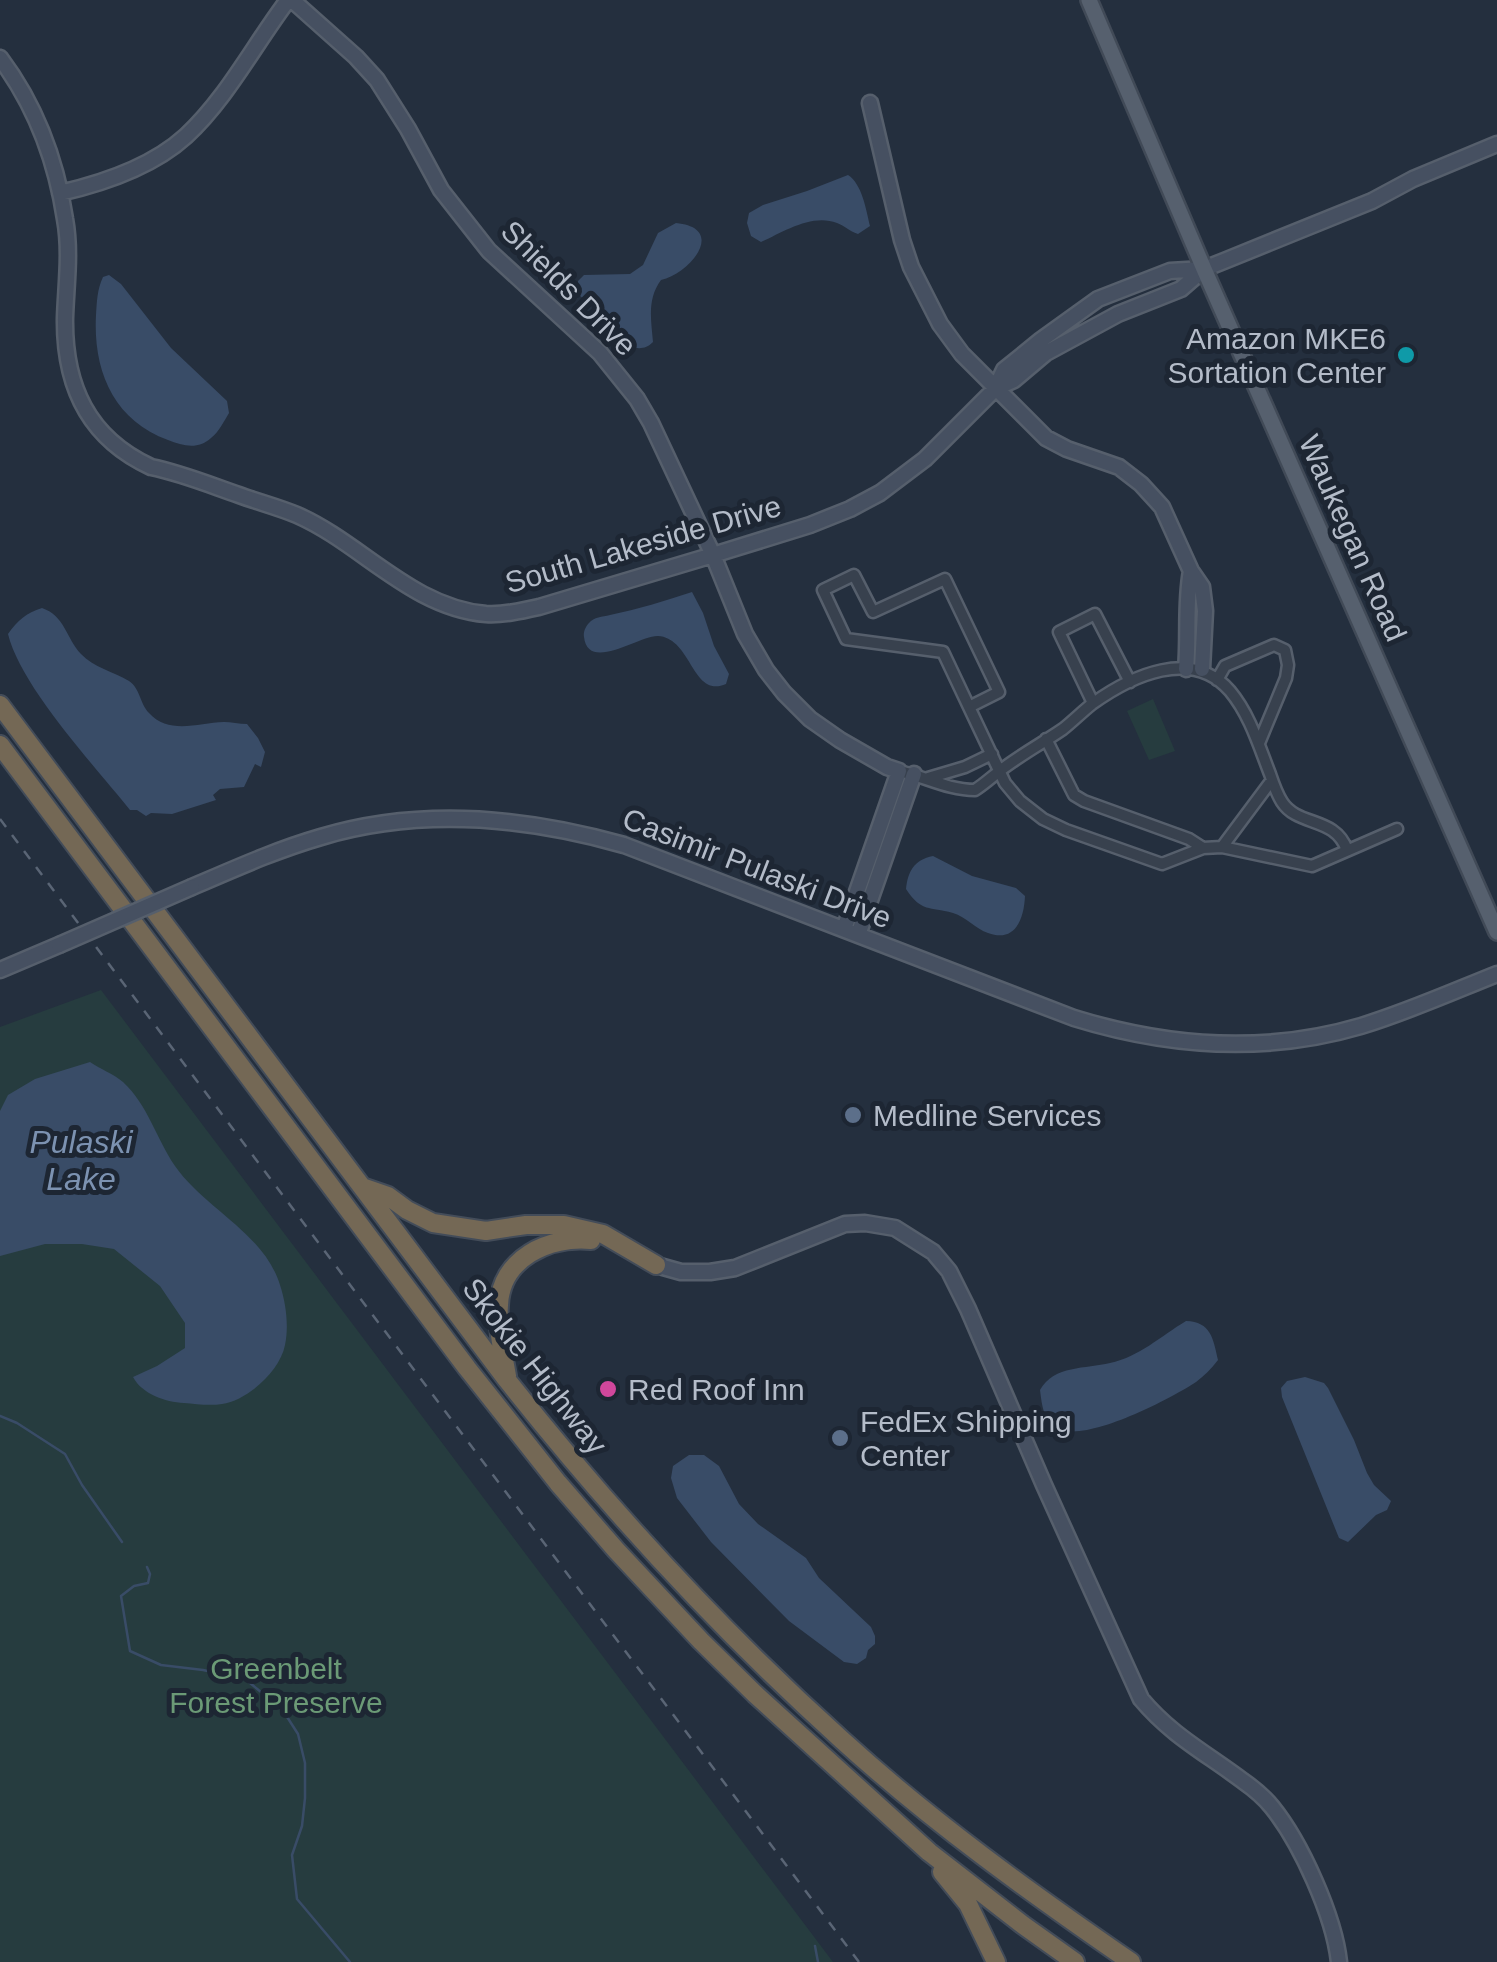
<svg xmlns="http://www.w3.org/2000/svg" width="1497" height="1962" viewBox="0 0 1497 1962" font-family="Helvetica,sans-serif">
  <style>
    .green { fill: #263c3f }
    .water { fill: #394c67 }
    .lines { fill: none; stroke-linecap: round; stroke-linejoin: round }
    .stream { stroke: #394c67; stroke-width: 2.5 }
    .street-casing { stroke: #565f6c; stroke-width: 15 }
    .secondary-casing { stroke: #565f6c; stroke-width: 19 }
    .primary-casing { stroke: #414a57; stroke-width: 20 }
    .highway-casing { stroke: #434c59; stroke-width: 22 }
    .street { stroke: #38414e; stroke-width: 10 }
    .secondary { stroke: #465061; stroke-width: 14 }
    .primary { stroke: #56606e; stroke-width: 15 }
    .highway { stroke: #746855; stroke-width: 18 }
    .rail { stroke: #5a6575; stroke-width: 2.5; stroke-dasharray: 10 10; stroke-linecap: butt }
    .secondary-bridge-casing { stroke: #565f6c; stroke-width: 19; stroke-linecap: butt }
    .secondary-bridge { stroke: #465061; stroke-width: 14 }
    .culture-dot { fill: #0f9aa8; stroke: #1d2633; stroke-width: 4 }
    .service-dot { fill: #5c6f8a; stroke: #1d2633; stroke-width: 4 }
    .hotel-dot { fill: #d1479c; stroke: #1d2633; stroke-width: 4 }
    .labels { text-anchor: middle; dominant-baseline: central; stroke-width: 10; stroke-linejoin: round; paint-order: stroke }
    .street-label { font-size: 30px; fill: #b4bcc9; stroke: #1d2633 }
    .poi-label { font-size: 30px; fill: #b4bcc9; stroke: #1d2633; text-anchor: start }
    .park-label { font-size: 30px; fill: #6b9a76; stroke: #1d2633 }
    .water-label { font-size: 32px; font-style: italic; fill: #7c92b1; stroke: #1d2633 }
  </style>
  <rect width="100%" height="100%" fill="#242f3e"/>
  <!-- green -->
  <path class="green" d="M1153 699 1175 751 1149 760 1127 711Z
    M101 990 833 1962H0V1027Z"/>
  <!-- water -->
  <path class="water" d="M848 175C862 184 866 209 870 226L858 234C849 231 845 226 837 223 812 213 783 232 761 242L751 236 747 223 749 213 763 205 807 191Z
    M676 223C727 228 691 273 661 280 647 299 651 319 653 342 646 349 640 349 630 347L620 332 578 294V281L584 275 630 274 643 265 658 233Z
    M109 275 121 284 171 348 227 401 229 413C224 421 219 432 211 438 198 450 183 446 168 440 113 420 93 370 96 315 97 301 97 290 103 277Z
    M692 592 703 613 714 646 729 674 726 684C692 699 692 638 658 636 640 635 588 673 584 637 583 632 586 626 589 623 594 617 602 617 610 615 638 609 665 601 692 592Z
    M42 608C65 616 66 638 81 654 93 667 114 672 129 681 140 688 140 704 149 713 169 735 198 723 224 722 231 722 239 724 247 724L258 738 265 752 261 767 255 764 244 787 220 789 213 795 216 800 172 814 151 813 146 816 137 810H130C94 765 21 687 8 634 18 620 26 613 42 608Z
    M933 856 972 876 1016 888 1025 896C1024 918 1016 943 988 933 976 929 966 917 953 913 929 906 922 913 906 889 908 871 914 860 933 856Z
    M90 1062C100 1069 114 1074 123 1082 148 1105 156 1138 175 1166 205 1209 264 1233 280 1285 286 1303 289 1326 285 1345 280 1371 248 1400 222 1404 210 1406 196 1404 184 1403 165 1402 142 1394 133 1377L157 1366 185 1348V1323L160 1286 114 1249 82 1244H45L0 1256V1111L8 1095 35 1079Z
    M1186 1321C1211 1322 1213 1338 1218 1360 1211 1369 1204 1376 1196 1382 1170 1399 1088 1442 1059 1429 1043 1422 1042 1405 1040 1390 1054 1365 1086 1369 1110 1363 1139 1357 1161 1336 1186 1321Z
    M1305 1377 1324 1383 1328 1388 1354 1440 1367 1473 1374 1485 1391 1501 1387 1510 1376 1515 1348 1542 1339 1538 1282 1397 1281 1388 1287 1381Z
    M689 1455H704L719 1466 739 1504 758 1524 806 1558 819 1578 871 1627 875 1636V1644L868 1650 866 1658 857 1664 844 1662 789 1621 711 1542 677 1498 671 1478 673 1466Z"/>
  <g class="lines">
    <!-- stream -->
    <path class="stream" d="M0 1416 17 1423 65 1454 82 1485 122 1542
      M147 1567 150 1574 148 1583 134 1586 121 1596 130 1651 161 1665 203 1670 245 1679 282 1709 298 1734 305 1763V1798L302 1826 292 1855 297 1899 350 1962
      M815 1946 818 1962"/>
    <!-- street casing -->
    <g class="street-casing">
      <path id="street" d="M854 575 873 612 945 579 999 692 969 707 943 652 846 639 823 590Z
        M1217 680 1225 666 1274 645 1285 650 1288 665 1286 678 1259 743
        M1093 703 1059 632 1095 614 1130 682
        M969 707 1005 783 1020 801 1043 819 1066 830 1162 864 1203 848 1222 847 1312 866 1397 829
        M1046 739 1074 795 1084 801 1189 839 1203 848
        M899 771C926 777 948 790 975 790 986 783 995 774 1005 767 1024 753 1044 742 1063 729 1073 721 1082 712 1092 704 1131 676 1192 647 1230 691 1250 715 1259 746 1270 774 1273 783 1277 794 1282 802 1298 827 1335 816 1347 850
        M928 778 965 767 992 754
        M1222 847 1272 780"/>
    </g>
    <!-- secondary casing -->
    <g class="secondary-casing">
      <path id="secondary" d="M292 0 356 57 377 80 408 129 441 190 489 251 600 353 637 399 651 423 713 555 745 634 766 670 784 693 810 719 840 740 887 767 899 771 844 929
        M0 58C36 106 56 160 65 219 71 252 66 286 65 318 64 386 88 438 151 467 181 473 210 485 239 495 258 502 278 507 297 515 361 543 412 608 486 614 503 615 521 611 539 607L713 555 810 525 850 509 880 493 925 459 995 389 1004 370 1041 340 1098 299 1170 271 1204 269 1224 261 1372 201 1413 179 1497 144
        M870 103 902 240 911 267 940 324 962 354 1046 438 1067 449 1119 467 1141 484 1162 507 1191 571 1202 587 1205 611 1202 669
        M60 193C104 183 152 167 186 136 227 98 254 45 288 0
        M996 388 1014 380 1046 353 1118 314 1181 289 1204 269
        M1186 669C1189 636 1185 603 1191 571
        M192 887C234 869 276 850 321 837 421 807 525 817 624 845L1074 1018C1168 1047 1266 1054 1361 1026 1407 1012 1452 992 1497 974
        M858 935 914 774
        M0 970 59 945
        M656 1265 681 1272H710L735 1268 845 1224 865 1223 895 1228 933 1252 949 1271 968 1309 1044 1485 1141 1699C1172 1736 1206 1753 1243 1781 1253 1788 1264 1797 1272 1807 1301 1843 1334 1916 1339 1962"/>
    </g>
    <!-- primary casing -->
    <g class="primary-casing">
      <path id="primary" d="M1089 0 1204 269 1497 932"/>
    </g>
    <!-- highway casing -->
    <g class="highway-casing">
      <path id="highway" d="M0 705 507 1380C609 1509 720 1630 842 1740 932 1822 1031 1893 1131 1962
        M0 745 467 1368 558 1483 616 1550 701 1641 755 1694 929 1852 1023 1925 1075 1962
        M362 1187 388 1196 407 1210 433 1223 486 1231 526 1225H564L603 1234 656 1265
        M507 1376C503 1353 497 1329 499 1305 501 1258 549 1236 591 1240
        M942 1872 968 1904 996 1962"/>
    </g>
    <!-- street -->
    <use href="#street" class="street"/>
    <!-- secondary -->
    <use href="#secondary" class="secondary"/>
    <!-- primary -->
    <use href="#primary" class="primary"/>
    <!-- highway -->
    <use href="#highway" class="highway"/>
    <!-- rail -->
    <path class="rail" d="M0 819 859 1962"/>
    <!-- secondary-bridge casing -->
    <g class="secondary-bridge-casing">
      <path id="secondary-bridge" d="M59 945 192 887"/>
    </g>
    <!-- secondary-bridge -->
    <use href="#secondary-bridge" class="secondary-bridge"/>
  </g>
  <!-- markers -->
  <circle class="culture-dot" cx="1406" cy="355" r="10"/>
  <g class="service-dot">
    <circle cx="853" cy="1115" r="10"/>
    <circle cx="840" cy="1438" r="10"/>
  </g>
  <circle class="hotel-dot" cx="608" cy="1389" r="10"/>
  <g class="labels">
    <!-- street labels -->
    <g class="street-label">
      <text transform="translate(569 288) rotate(45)">Shields Drive</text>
      <text transform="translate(1353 538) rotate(66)">Waukegan Road</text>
      <text transform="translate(643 544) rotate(-16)">South Lakeside Drive</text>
      <text transform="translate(757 868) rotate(21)">Casimir Pulaski Drive</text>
      <text transform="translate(535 1366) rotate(52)">Skokie Highway</text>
    </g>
    <!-- poi labels -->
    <g class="poi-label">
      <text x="1386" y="338" text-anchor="end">Amazon MKE6<tspan x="1386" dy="34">Sortation Center</tspan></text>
      <text x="873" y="1115">Medline Services</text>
      <text x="628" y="1389">Red Roof Inn</text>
      <text x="860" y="1421">FedEx Shipping<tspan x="860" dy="34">Center</tspan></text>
    </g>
    <!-- park labels -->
    <g class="park-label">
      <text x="276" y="1668">Greenbelt<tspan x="276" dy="34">Forest Preserve</tspan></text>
    </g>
    <!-- water labels -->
    <g class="water-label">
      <text x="81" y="1142">Pulaski<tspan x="81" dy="37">Lake</tspan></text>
    </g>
  </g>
</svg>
